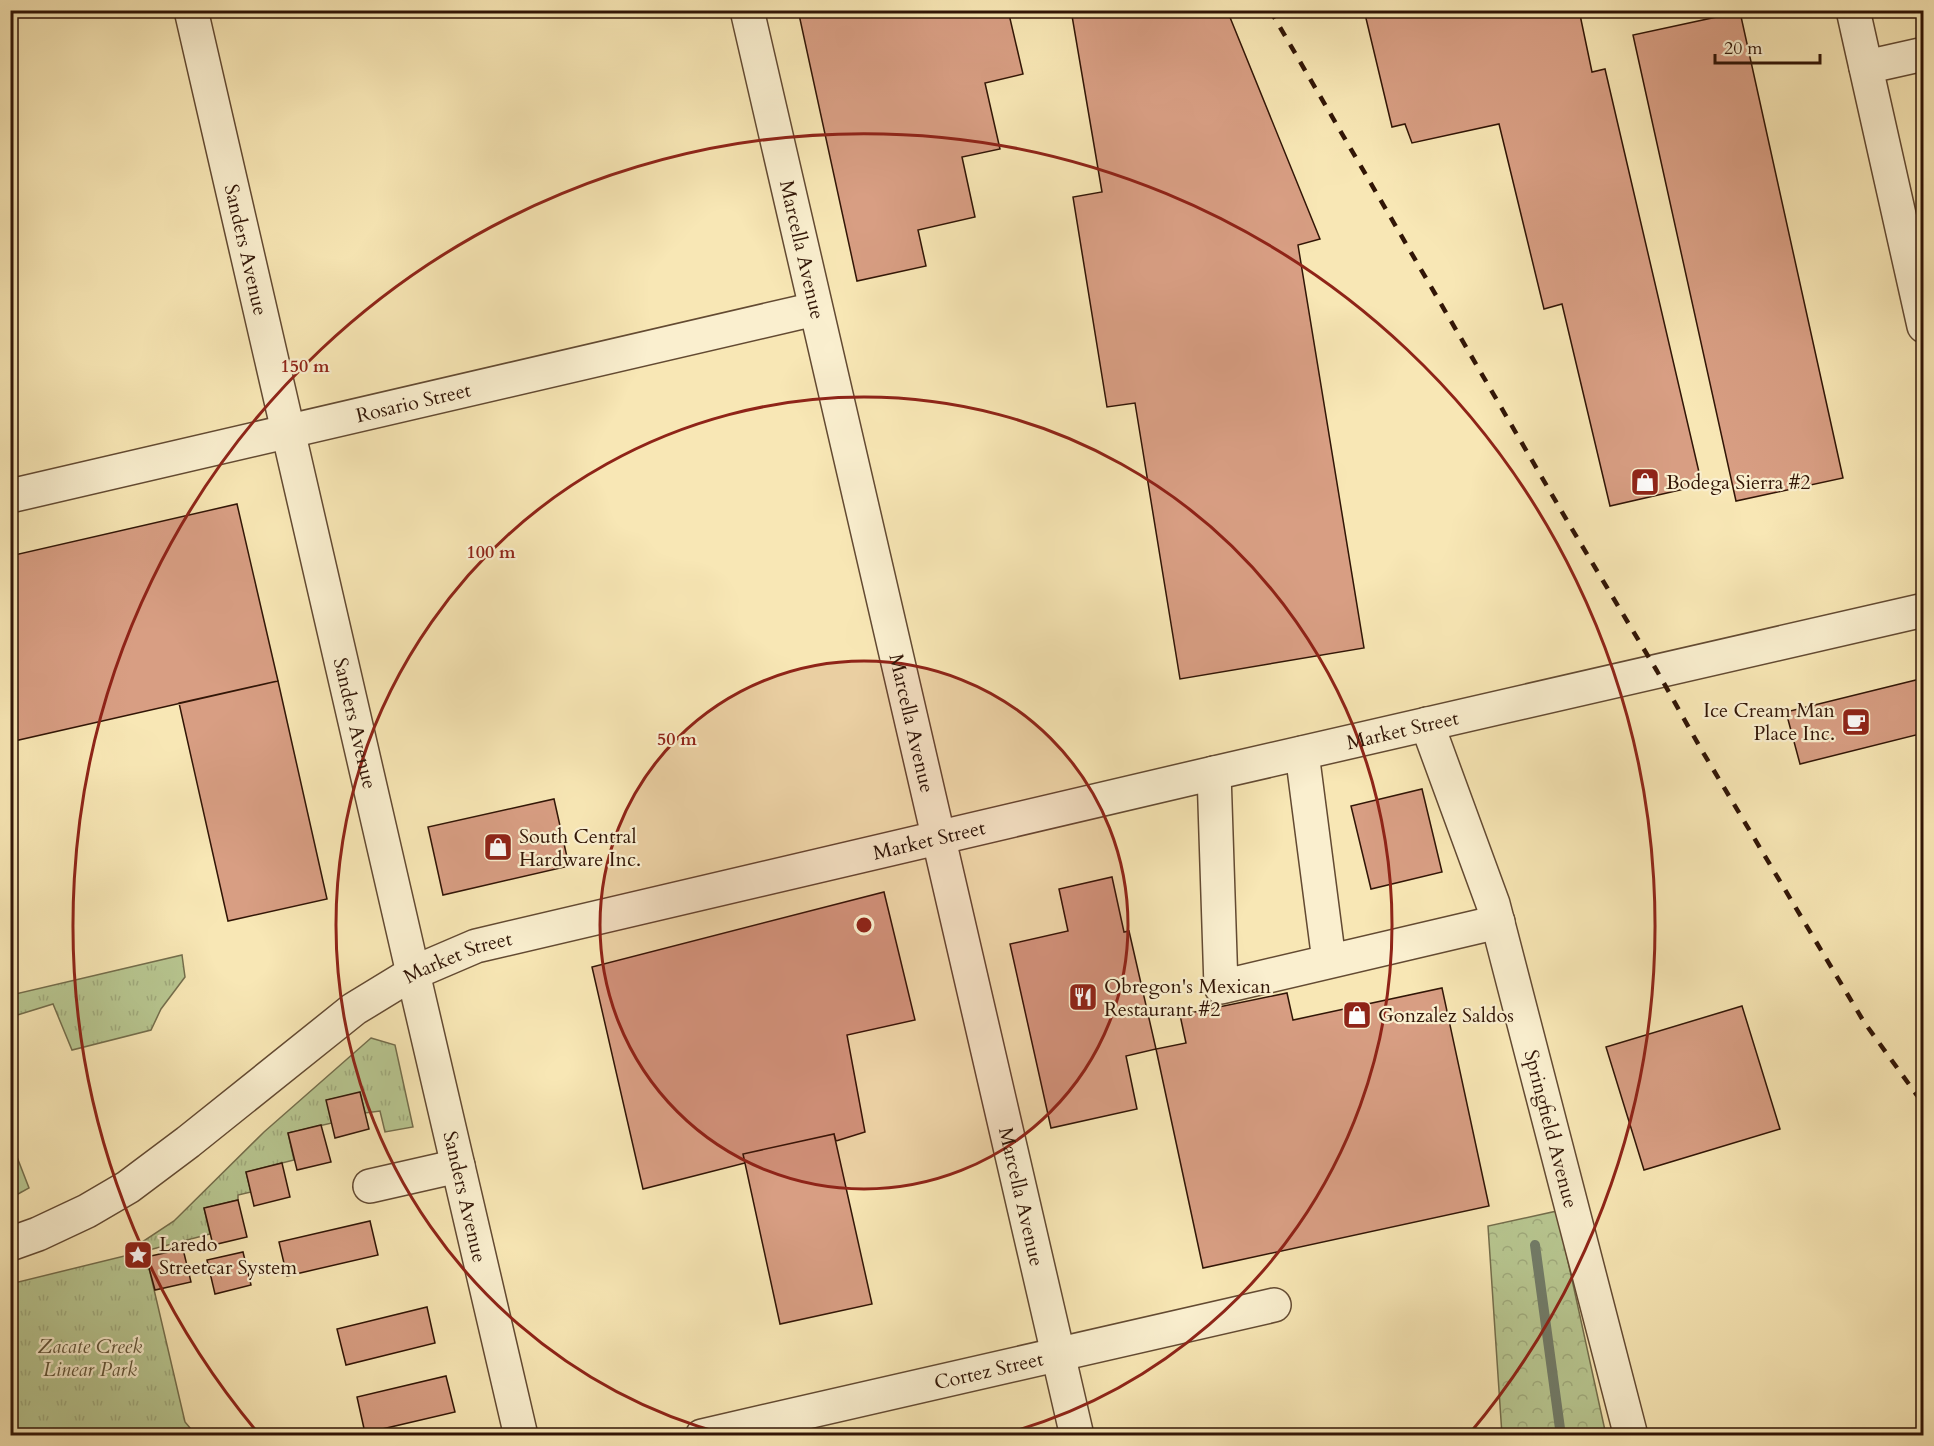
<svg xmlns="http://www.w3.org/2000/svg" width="1934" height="1446" viewBox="0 0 1934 1446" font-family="Cardo,serif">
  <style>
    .grass { fill: url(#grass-tufts); stroke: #746e4c; stroke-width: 1.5 }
    .forest { fill: url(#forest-crowns); stroke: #746e4c; stroke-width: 1.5 }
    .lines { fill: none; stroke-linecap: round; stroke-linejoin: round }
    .stream { stroke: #727c69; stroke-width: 10 }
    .building { fill: #d89e83; stroke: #311506; stroke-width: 1.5 }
    .minor-casing { stroke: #634a32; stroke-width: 36 }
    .minor { stroke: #faefcf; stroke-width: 33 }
    .rail { stroke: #311506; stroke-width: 4.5; stroke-dasharray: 10 10; stroke-linecap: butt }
    .ring { fill: none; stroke: #8f2418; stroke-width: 3 }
    .labels { text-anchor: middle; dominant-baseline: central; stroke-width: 4.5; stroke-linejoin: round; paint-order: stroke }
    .street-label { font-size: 20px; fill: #311506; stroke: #faefcf }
    .poi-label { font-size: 20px; fill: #311506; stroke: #faefcf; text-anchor: start }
    .park-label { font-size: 20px; font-style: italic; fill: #605337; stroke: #faefcf }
    .centre { fill: #8f2418; stroke: #faefcf; stroke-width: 3 }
    .ring-label { font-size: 18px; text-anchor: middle; font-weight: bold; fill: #8f2418; stroke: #faefcf; stroke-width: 4.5; stroke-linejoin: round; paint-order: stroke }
  </style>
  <defs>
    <pattern id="grass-tufts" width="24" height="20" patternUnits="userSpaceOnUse" patternTransform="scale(1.5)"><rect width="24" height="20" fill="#b8c791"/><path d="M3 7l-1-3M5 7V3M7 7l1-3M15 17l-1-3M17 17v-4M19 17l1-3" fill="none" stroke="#9faa7c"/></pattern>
    <pattern id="forest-crowns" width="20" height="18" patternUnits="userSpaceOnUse" patternTransform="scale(1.5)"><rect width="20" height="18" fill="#b8c791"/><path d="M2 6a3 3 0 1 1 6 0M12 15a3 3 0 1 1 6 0" fill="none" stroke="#9faa7c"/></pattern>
  </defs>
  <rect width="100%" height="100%" fill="#f8e7b5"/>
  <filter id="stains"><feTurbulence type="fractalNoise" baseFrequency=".00333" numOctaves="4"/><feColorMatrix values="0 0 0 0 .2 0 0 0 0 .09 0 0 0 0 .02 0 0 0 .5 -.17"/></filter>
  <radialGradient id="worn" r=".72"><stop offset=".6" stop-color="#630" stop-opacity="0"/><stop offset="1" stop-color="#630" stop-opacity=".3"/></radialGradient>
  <!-- grass -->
  <path class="grass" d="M182 955 185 977 161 1009 151 1030 72 1050 53 1004 11 1017V995Z
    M371 1038 395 1045 413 1127 385 1132 380 1111 365 1113 360 1093 327 1100 332 1123 288 1133 294 1160 246 1172 251 1192 238 1195V1200L204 1208 210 1234 145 1251 185 1422 196 1435H11L10 1284 145 1251 142 1242 174 1221 264 1132Z
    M10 1139 29 1188 11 1198H10Z"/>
  <!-- forest -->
  <path class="forest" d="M1557 1211 1606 1435H1502L1488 1226Z"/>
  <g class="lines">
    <!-- stream -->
    <path class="stream" d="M1535 1245 1561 1436"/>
  </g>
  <!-- building -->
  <path class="building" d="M798 10H1008L1023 74 985 83 1000 149 962 157 975 217 918 230 926 266 857 281Z
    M1071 10H1227L1320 239 1298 245 1364 648 1180 679 1135 403 1107 407 1073 197 1102 192Z
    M1364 10H1579L1592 72 1605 69 1702 485 1610 506 1562 304 1544 309 1499 124 1412 143 1405 124 1392 127Z
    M1740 12 1843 478 1736 501 1633 35Z
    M237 504 278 681 10 742V556Z
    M1924 678V733L1800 764 1786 712Z
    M278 681 327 899 228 921 179 703Z
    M1422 789 1442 872 1371 889 1351 806Z
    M554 799 569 866 443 895 428 827Z
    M1112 877 1124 932 1129 931 1156 1049 1126 1056 1137 1109 1051 1128 1010 944 1068 931 1059 889Z
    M884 892 915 1020 847 1035 865 1132 836 1141 834 1134 743 1154 745 1163 643 1189 592 967Z
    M1442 988 1489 1206 1203 1268 1156 1049 1186 1043 1180 1015 1287 993 1293 1020Z
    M1742 1006 1780 1129 1644 1170 1606 1047Z
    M360 1092 369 1129 335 1138 326 1100Z
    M321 1125 331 1162 297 1170 288 1133Z
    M834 1134 872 1304 780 1324 743 1154Z
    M282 1163 290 1197 254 1206 246 1172Z
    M238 1200 247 1237 213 1245 204 1208Z
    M370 1221 378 1255 287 1276 279 1242Z
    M183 1249 191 1282 155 1290 146 1257Z
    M243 1252 251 1285 215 1294 207 1260Z
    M427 1307 435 1343 346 1365 337 1329Z
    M446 1376 455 1412 365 1433 357 1397Z"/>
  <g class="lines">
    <!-- minor casing -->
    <g class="minor-casing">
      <g id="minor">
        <path id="s1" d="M191 10 413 973 521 1436"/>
        <path id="s2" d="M747 10 1077 1436"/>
        <path d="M1853 10 1924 326"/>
        <path d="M1866 67 1924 54"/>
        <path id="s3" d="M10 496 815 309"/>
        <path id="s4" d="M1427 724 1493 904 1631 1436"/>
        <path d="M1302 753 1329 961"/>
        <path d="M1214 773 1221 987 1498 922"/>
        <path d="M370 1186 458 1166"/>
        <path id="s5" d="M10 1244 38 1234 87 1211 128 1187 188 1142 354 1009 413 973 476 946 1214 773 1924 610"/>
        <path id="s6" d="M702 1436 1274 1305"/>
      </g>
    </g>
    <!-- minor -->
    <use href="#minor" class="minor"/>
    <!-- rail -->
    <path class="rail" d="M1270 10 1569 524 1657 671 1701 749 1864 1022 1924 1105"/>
  </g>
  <!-- distance rings -->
  <circle cx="864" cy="925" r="264" fill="#8f2418" fill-opacity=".12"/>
  <g class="ring">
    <circle cx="864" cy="925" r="264"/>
    <path d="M727 1435A528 528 0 1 1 1001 1435"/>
    <path d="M258 1433A791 791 0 1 1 1470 1433"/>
  </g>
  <!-- icons -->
  <defs>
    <g id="shop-square" transform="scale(1.5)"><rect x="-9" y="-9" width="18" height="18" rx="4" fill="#8f2418" stroke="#faefcf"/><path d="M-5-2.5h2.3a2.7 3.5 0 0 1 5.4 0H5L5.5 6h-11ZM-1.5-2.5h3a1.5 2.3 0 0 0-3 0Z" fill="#fff"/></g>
    <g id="cafe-square" transform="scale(1.5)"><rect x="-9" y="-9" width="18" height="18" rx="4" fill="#8f2418" stroke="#faefcf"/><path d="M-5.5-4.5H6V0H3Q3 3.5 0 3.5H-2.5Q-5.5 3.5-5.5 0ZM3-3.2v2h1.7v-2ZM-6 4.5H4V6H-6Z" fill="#fff"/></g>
    <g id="restaurant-square" transform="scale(1.5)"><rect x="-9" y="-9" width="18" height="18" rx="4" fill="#8f2418" stroke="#faefcf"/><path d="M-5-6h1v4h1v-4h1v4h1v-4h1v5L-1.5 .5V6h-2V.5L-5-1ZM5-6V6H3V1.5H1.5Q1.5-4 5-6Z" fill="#fff"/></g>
    <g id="sight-square" transform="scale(1.5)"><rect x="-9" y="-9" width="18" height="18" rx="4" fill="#8f2418" stroke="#faefcf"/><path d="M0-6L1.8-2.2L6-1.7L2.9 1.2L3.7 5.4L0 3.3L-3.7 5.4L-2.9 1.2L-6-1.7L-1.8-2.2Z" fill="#fff"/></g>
  </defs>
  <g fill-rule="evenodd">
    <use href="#shop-square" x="1645" y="482"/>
    <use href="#cafe-square" x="1856" y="722"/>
    <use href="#shop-square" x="498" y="847"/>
    <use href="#restaurant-square" x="1083" y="997"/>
    <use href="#shop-square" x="1357" y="1015"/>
    <use href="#sight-square" x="138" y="1255"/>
  </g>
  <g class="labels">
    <!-- street labels -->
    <g class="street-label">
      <text stroke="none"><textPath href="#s1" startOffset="246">Sanders Avenue</textPath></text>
      <text stroke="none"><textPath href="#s2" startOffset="246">Marcella Avenue</textPath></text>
      <text stroke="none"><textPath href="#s3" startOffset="414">Rosario Street</textPath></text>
      <text stroke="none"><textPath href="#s1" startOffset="732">Sanders Avenue</textPath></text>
      <text stroke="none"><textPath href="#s2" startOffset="732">Marcella Avenue</textPath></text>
      <text stroke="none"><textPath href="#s5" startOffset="1508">Market Street</textPath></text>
      <text stroke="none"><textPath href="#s5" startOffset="1022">Market Street</textPath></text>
      <text stroke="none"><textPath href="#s5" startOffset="536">Market Street</textPath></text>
      <text stroke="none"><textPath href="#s4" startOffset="424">Springfield Avenue</textPath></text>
      <text stroke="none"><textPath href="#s2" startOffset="1218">Marcella Avenue</textPath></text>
      <text stroke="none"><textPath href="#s1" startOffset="1218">Sanders Avenue</textPath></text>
      <text stroke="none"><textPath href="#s6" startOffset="294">Cortez Street</textPath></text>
    </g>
    <!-- poi labels -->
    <g class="poi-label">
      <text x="1666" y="482">Bodega Sierra #2</text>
      <text x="1835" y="710" text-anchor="end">Ice Cream Man<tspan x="1835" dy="23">Place Inc.</tspan></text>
      <text x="519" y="836">South Central<tspan x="519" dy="23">Hardware Inc.</tspan></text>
      <text x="1104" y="986">Obregon's Mexican<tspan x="1104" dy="23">Restaurant #2</tspan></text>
      <text x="1378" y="1015">Gonzalez Saldos</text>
      <text x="159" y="1244">Laredo<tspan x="159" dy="23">Streetcar System</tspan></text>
    </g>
    <!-- park labels -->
    <g class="park-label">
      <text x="90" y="1346">Zacate Creek<tspan x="90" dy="23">Linear Park</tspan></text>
    </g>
  </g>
  <circle cx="864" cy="925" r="9" class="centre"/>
  <g class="ring-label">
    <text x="305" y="372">150 m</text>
    <text x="491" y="558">100 m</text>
    <text x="677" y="745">50 m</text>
  </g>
  <!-- margin -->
  <rect width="1934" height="1446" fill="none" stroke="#f8e7b5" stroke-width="36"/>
  <rect x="12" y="12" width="1910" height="1422" fill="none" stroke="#311506" stroke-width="3"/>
  <rect x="18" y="18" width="1898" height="1410" fill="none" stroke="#311506" stroke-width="1.5"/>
  <!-- scale -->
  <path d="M1715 54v9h105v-9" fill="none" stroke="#311506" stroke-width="3"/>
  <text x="1724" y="54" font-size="18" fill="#311506" stroke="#faefcf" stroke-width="4.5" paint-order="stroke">20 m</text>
  <rect width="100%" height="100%" filter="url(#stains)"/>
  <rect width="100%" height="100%" fill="url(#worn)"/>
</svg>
